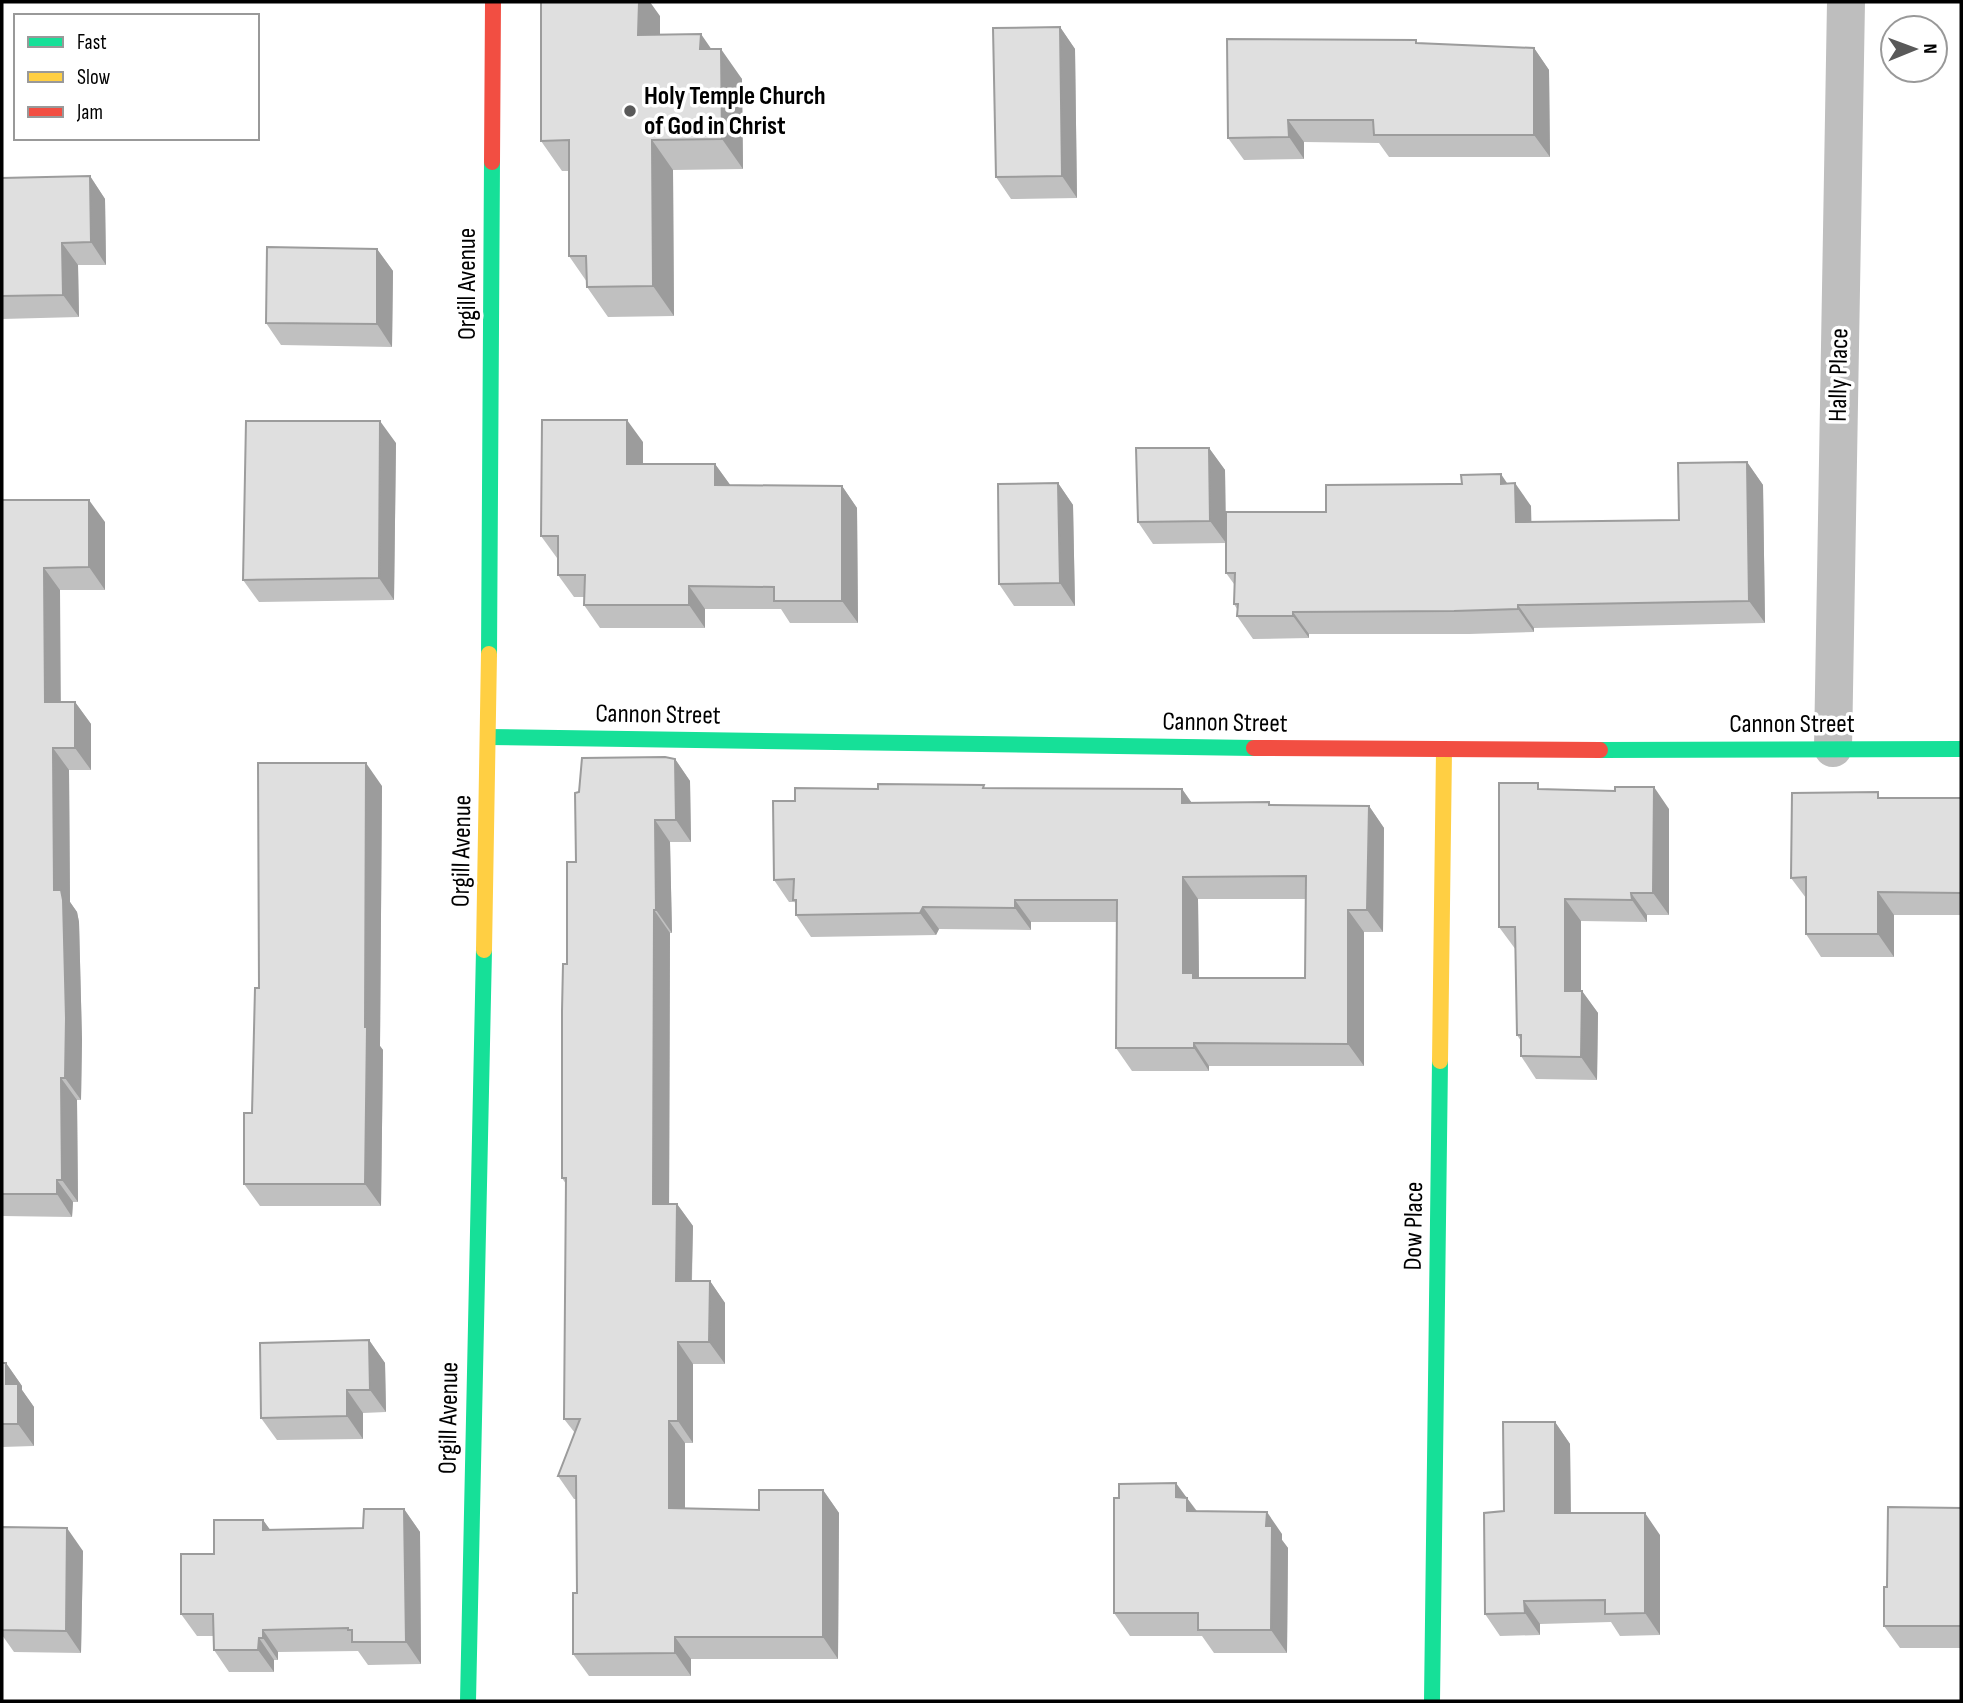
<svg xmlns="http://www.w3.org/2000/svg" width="1963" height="1703" viewBox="0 0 1963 1703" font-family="'Sofia Sans Condensed',sans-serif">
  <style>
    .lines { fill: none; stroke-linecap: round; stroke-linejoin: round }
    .street { stroke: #bebebe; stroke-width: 38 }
    .fast { stroke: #16e098; stroke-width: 16 }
    .slow { stroke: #ffcf43; stroke-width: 16 }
    .jam { stroke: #f24e42; stroke-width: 16 }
    .wall { fill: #c0c0c0; fill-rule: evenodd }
    .shaded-wall { fill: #9c9c9c }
    .building { fill: #dfdfdf; stroke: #9c9c9c; stroke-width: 2; fill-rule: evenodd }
    .poi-dot { fill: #595959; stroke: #fff; stroke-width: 2.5 }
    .labels { text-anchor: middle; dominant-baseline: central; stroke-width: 7; stroke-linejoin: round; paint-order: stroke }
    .poi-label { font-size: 26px; font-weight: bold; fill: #000; stroke: #fff; text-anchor: start }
    .street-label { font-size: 26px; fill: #000; stroke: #fff }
  </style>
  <rect width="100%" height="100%" fill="#fff"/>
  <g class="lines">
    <!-- street -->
    <path class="street" d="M1833 748 1846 2"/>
    <!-- fast -->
    <path class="fast" d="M489 654 492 162
      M488 737 1254 748
      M1600 750 1961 749
      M468 1701 484 950
      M1432 1701 1440 1061"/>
    <!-- slow -->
    <path class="slow" d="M484 950 489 654
      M1440 1061 1444 751"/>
    <!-- jam -->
    <path class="jam" d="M492 162 493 2
      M1254 748 1600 750"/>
  </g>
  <!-- wall -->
  <path class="wall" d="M660 16V34L711 49 742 79 743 169 673 170 674 316 608 317 587 287V282L569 256V171H562L541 141Z
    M1060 27 1075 49 1077 198 1011 199 996 177Z
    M1418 43 1534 48 1549 70 1550 157H1389L1379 143 1304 142V159L1244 160 1228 138Z
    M90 176 105 199 106 265H78L79 317 2 319V178Z
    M377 249 393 271 392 347 281 345 266 323Z
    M643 442V464H715L730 485 842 486 857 508 858 623H790L781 609H705V628H600L584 605V597H574L558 575V558H557L541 536Z
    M396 443 394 600 259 602 243 580Z
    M1209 448 1225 470 1226 543 1153 544 1138 522Z
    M1747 462 1763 485 1765 623 1534 628V632L1469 634H1309V638L1253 639 1237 616V609L1234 604V584L1226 573 1326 512 1508 484 1531 506V522L1679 520Z
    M1058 483 1073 505 1075 606H1014L999 584Z
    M2 500 105 522V590H60V702H75L91 724V770H69L70 902 77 912 79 922 82 1040 81 1100H77L78 1202H73L72 1217 2 1216Z
    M675 759 690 781 691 842H670L672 933H670L669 1204H677L693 1226 692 1281H710L725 1303V1364H693V1443H685V1509L759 1510 823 1490 839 1513 838 1659H691V1676H589L573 1654 577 1593 576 1499H574L558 1476 575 1433 564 1419 566 1184 562 1178 567 964 576 862 579 792Z
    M382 786 380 1046 383 1050 381 1206H260L244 1184 252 1113 259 988Z
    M986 788 1182 789 1192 803 1269 802 1271 805 1369 806 1384 828 1383 932H1364V1066H1209V1071H1132L1116 1048 1117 922H1031V930L939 929 936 935 811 937 796 915V903L794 902H789L774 880 795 801 878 789ZM1198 899H1306L1305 978H1199Z
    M1542 789 1669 809V915H1647V922L1581 921V991H1582L1598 1013 1597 1080 1536 1079 1521 1056V1041L1517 1035 1516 950 1499 927Z
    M1882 798H1961V915H1894V957H1821L1806 934V898L1791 878Z
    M369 1340 385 1363 386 1412 363 1413V1439L277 1440 261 1418Z
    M2 1363H6L22 1386V1390L34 1407V1446L2 1447Z
    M1555 1422 1570 1444 1571 1513 1660 1535V1635L1620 1636 1611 1622 1540 1624V1635L1500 1636 1485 1614 1504 1511Z
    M1119 1498H1187L1197 1511 1282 1534V1540L1288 1548 1287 1653H1214L1202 1636H1130L1114 1613Z
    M1961 1508V1648H1900L1884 1626 1887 1587Z
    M404 1509 420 1532 421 1664 368 1665 358 1651 278 1652V1660H274V1672H229L214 1650V1636H197L181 1614 214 1554 263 1520 270 1530 363 1528Z
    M2 1527 83 1551 81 1653 14 1652 2 1635Z"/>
  <!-- shaded-wall -->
  <path class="shaded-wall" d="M639 2H650L660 16V65L638 35Z
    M1060 27 1075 49 1077 198 1062 176Z
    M701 34 721 63V49L742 79 743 169 722 139 700 49Z
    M1534 48 1549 70 1550 157 1534 135Z
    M1288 120 1304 142V159L1289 137Z
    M652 140 673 170 674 316 653 286Z
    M90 176 105 199 106 265 91 242Z
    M62 243 78 265 79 317 63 295Z
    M377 249 393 271 392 347 377 324Z
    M627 420 643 442V487L627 464Z
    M380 421 396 443 394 600 379 578Z
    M1209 448 1225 470 1226 543 1210 521Z
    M1747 462 1763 485 1765 623 1749 601Z
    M715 464 731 486 715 485Z
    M1501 474 1515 495V483L1531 506 1532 545 1516 522 1501 484Z
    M1058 483 1073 505 1075 606 1060 583Z
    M842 486 857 508 858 623 842 601Z
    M89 500 105 522V590L89 567Z
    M44 568 60 590 61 724 45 702Z
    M689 586 705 609V628L689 605Z
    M1518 605 1534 628V632L1518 609Z
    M1293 612 1309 634V638L1293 616Z
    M75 702 91 724V770L75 748Z
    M53 748 69 770 70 902 77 912 79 922 82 1040 81 1100 65 1078 54 890Z
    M675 759 690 781 691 842 676 820Z
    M366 763 382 786 380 1046 383 1050 381 1206 365 1184Z
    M1654 787 1669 809V915L1653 893Z
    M1182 789 1198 812 1182 803Z
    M1369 806 1384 828 1383 932 1367 910Z
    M655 820 670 842 672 933 656 910Z
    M1183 877 1198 899 1199 981 1183 973Z
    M1878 892 1894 915V957L1878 934Z
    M1631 893 1647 915V922L1632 900Z
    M1565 899 1581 921V1013L1565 991Z
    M1015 900 1031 922V930L1015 908Z
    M923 907 939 929 936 935 920 913Z
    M654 910 670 933 669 1226 653 1204Z
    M1348 910 1364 932V1066L1348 1044Z
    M1582 991 1598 1013 1597 1080 1581 1057Z
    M1194 1043 1209 1066V1071L1194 1048Z
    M61 1078 77 1100 78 1202 62 1180Z
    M57 1180 73 1202 72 1217 57 1194Z
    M677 1204 693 1226 691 1303 676 1281Z
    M710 1281 725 1303V1364L709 1342Z
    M369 1340 385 1363 386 1412 370 1390Z
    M678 1342 693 1364V1443L678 1421Z
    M6 1363 22 1386V1390L34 1407V1446L18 1424 6 1384Z
    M347 1390 363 1413V1439L347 1416Z
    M669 1421 685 1443V1531L669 1508Z
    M1555 1422 1570 1444 1571 1535 1555 1513Z
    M1176 1483 1203 1520V1533L1176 1497Z
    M823 1490 839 1513 838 1659 823 1637Z
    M404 1509 420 1532 421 1664 406 1642Z
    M1267 1512 1282 1534V1540L1288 1548 1287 1653 1271 1630 1266 1526Z
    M1645 1513 1660 1535V1635L1645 1613Z
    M263 1520 279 1542 263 1530Z
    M67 1528 83 1551 81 1653 66 1631Z
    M1524 1601 1540 1624V1635L1525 1613Z
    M263 1630 278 1652V1660L263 1638Z
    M675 1637 691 1659V1676L675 1653Z
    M259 1638 274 1660V1672L258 1650Z"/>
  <!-- building -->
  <path class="building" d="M541 2H639L638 35 701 34 700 49H721L722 139 652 140 653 286 587 287 586 256H569V140L541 141Z
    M1060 27 1062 176 996 177 993 28Z
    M1227 39 1416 40V43L1534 48V135H1374L1373 120H1288L1289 137 1228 138Z
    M90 176 91 242 62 243 63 295 2 296V178Z
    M267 247 377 249V324L266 323Z
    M542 420H627V464H715V485L842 486V601H774V587L689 586V605H584L585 575H558V536H541Z
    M246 421H380L379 578 243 580Z
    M1136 448H1209L1210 521 1138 522Z
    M1747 462 1749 601 1518 605V609L1454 611 1293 612V616H1237L1238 604H1234L1235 573H1226V512H1326V485L1451 484H1462L1461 475 1501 474V484L1515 483 1516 522 1679 520 1678 463Z
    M1058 483 1060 583 999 584 998 484Z
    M2 500H89V567L44 568 45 702H75V748H53L54 890H61L63 900 66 1018 65 1078H61L62 1180H57V1194H2Z
    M665 757 675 759 676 820H655L656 910H654L653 1204H677L676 1281H710L709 1342H678V1421H669V1508L759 1510V1490H823V1637H675V1653L573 1654V1593H577L576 1476H558L580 1419H564L566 1178H562V1011L563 964H567V862H576L575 793 579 792 582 758Z
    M258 763H366L365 1027H367L365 1184H244V1113H252L255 988H259Z
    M1499 783H1538V789L1615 791V787H1654L1653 893H1631L1632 900 1565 899V991H1582L1581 1057 1521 1056V1035H1517L1515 927H1499Z
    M878 784 984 785 983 788 1182 789V803L1269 802V805L1369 806 1367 910H1348V1044L1194 1043V1048H1116L1117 900H1015V908L923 907 920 913 796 915V900H793L794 879 774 880 773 801H795V788L878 789ZM1306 876 1305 978H1193V973H1183V877Z
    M1878 792V798H1961V893L1878 892V934H1806V877L1791 878 1792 793Z
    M369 1340 370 1390H347V1416L261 1418 260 1343Z
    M2 1363H6V1384H18V1424H2Z
    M1503 1422H1555V1513H1645V1613L1605 1614V1600L1524 1601 1525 1613 1485 1614 1484 1513 1504 1511Z
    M1176 1483V1497L1187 1498V1511L1267 1512 1266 1526H1272L1271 1630H1198V1613H1114V1498H1119V1484Z
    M1888 1507 1961 1508V1626H1884V1587H1887Z
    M364 1509H404L406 1642H352V1630H348V1628L263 1630V1638H259L258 1650H214L213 1614H181V1554H214V1520H263V1530L363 1528Z
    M2 1527 67 1528 66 1631 2 1630Z"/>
  <!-- markers -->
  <circle class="poi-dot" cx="630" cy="111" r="7"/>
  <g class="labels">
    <!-- poi labels -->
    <g class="poi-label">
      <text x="644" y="96">Holy Temple Church<tspan x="644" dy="30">of God in Christ</tspan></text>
    </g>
    <!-- street labels -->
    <g class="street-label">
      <text transform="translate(467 284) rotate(-90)">Orgill Avenue</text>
      <text transform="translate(1839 375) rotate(-89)">Hally Place</text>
      <text transform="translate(658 715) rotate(1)">Cannon Street</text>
      <text transform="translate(1225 723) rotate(1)">Cannon Street</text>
      <text x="1792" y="724">Cannon Street</text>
      <text transform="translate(462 851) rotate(-89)">Orgill Avenue</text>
      <text transform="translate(1414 1226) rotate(-89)">Dow Place</text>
      <text transform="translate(449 1418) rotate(-89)">Orgill Avenue</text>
    </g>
  </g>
  <!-- border -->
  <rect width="1963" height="1703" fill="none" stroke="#000000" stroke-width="7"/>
  <!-- legend -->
  <rect x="14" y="14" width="245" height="126" fill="#ffffff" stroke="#999999" stroke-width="2"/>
  <rect x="28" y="37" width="35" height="10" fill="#16e098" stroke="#999999" stroke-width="2"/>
  <text x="77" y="49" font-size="21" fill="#000000">Fast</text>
  <rect x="28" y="72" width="35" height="10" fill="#ffcf43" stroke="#999999" stroke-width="2"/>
  <text x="77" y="84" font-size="21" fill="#000000">Slow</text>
  <rect x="28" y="107" width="35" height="10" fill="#f24e42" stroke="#999999" stroke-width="2"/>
  <text x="77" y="119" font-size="21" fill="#000000">Jam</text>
  <!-- north arrow -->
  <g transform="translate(1914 49) rotate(89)"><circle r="33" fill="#ffffff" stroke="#999999" stroke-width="2"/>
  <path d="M0-5L12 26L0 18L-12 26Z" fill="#595959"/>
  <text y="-10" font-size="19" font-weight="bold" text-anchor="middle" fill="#000000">N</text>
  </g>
</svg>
